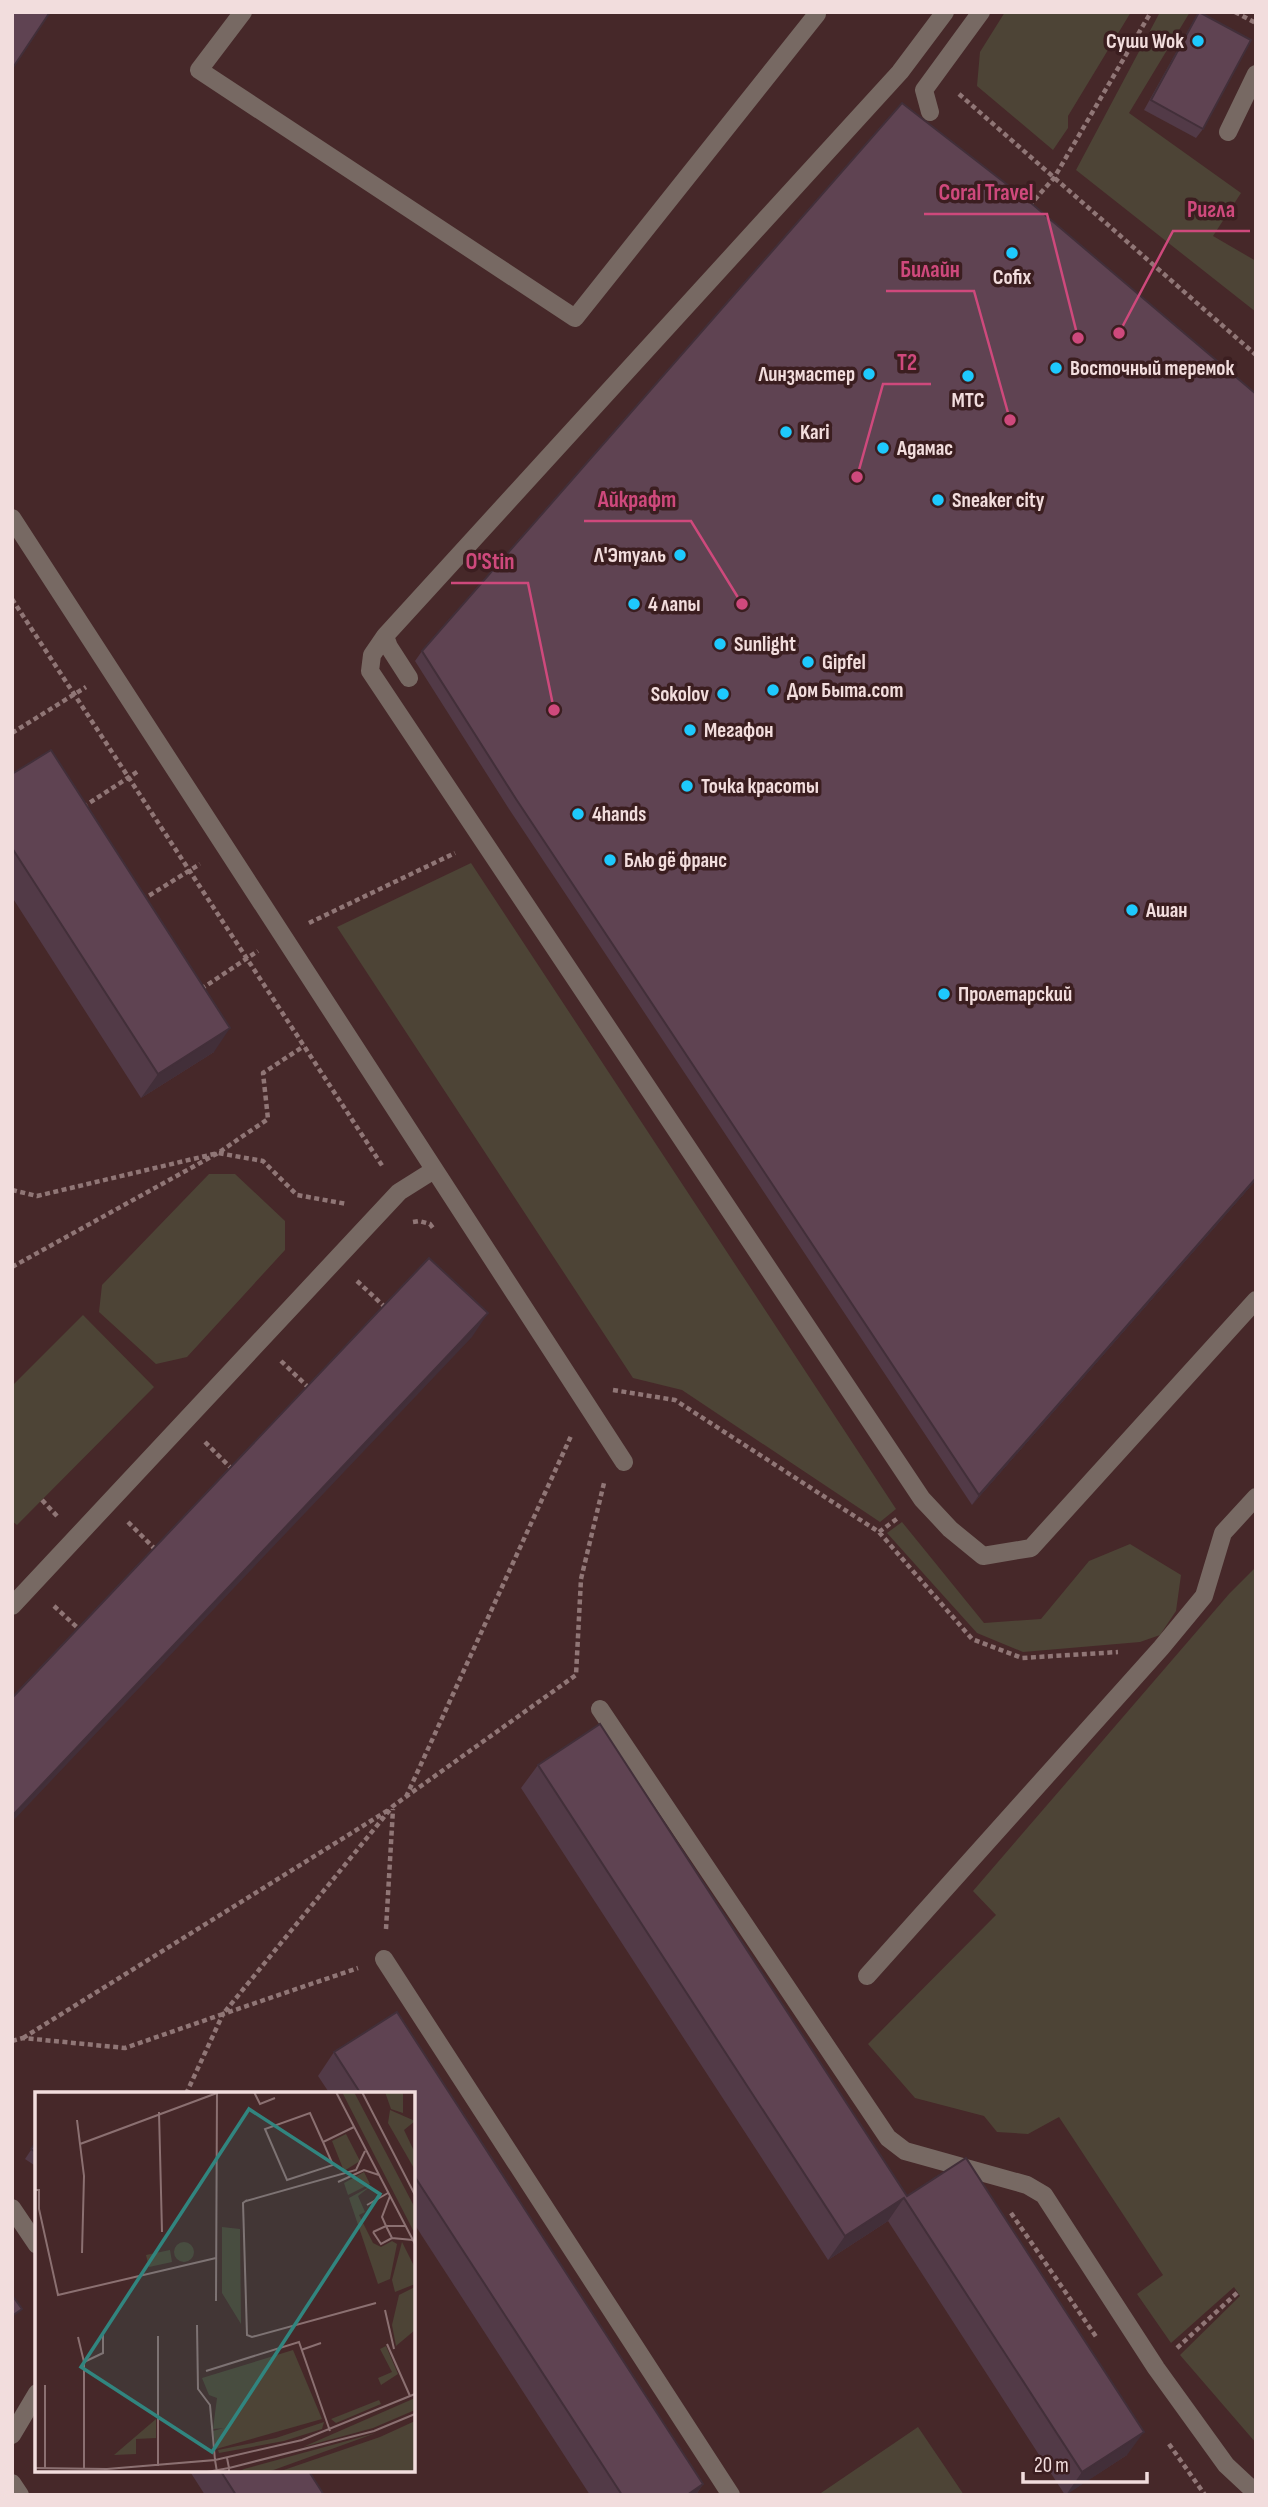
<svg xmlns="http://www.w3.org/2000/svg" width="1268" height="2507" viewBox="0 0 1268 2507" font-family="'Sofia Sans Condensed',sans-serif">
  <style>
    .green { fill: #4d4436 }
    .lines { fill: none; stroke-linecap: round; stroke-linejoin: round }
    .path { stroke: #907676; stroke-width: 4.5; stroke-dasharray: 5 3.5; stroke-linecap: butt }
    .lane { stroke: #776963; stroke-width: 18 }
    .wall { fill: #523a47 }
    .shaded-wall { fill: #422f39 }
    .building { fill: #5f4352; stroke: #422f39; stroke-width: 2 }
    .poi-dot { fill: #1ec9fd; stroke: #3b1e20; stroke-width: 2.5 }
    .labels { text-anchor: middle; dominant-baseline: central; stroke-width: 7; stroke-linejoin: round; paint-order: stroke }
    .poi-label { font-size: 21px; font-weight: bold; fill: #f2dddd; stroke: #3b1e20; text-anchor: start }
    .inset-road { fill: none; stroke: #8b7071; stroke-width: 2 }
    .view { fill: #31857f; fill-opacity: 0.15; stroke: #31857f; stroke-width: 3.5 }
    .inset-edge { fill: none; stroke: #f2dddd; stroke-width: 3.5 }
    .leader { fill: none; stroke: #ce497c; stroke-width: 2.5 }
    .callout-dot { fill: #ce497c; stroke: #3b1e20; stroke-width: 2.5 }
    .callout-label { font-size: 23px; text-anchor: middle; font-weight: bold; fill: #ce497c; stroke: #3b1e20; stroke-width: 7; stroke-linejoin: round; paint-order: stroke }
  </style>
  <rect width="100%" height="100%" fill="#462829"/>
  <!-- green -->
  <path class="green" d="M1005 12H1131L1068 116V128L1053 150 977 86 980 52Z
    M1160 12H1190L1129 113 1241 193 1213 236 1256 261V312L1076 170Z
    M471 863 896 1509 880 1522 682 1390 633 1378 337 927Z
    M209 1174H235L285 1221V1250L187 1357 156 1364 99 1312 102 1285Z
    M83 1315 154 1387 17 1525 12 1521V1386Z
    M902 1522 984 1623 1041 1619 1089 1561 1130 1544 1181 1575 1176 1611 1160 1635 1140 1642 1023 1652 977 1633 887 1533Z
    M1256 1567V2443L1180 2355 1240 2296 1234 2287 1171 2343 1137 2294 1163 2275 1059 2117 1028 2134 997 2132 984 2116 915 2098 868 2044 996 1915 973 1891 1229 1594Z
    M918 2427 964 2495H818Z"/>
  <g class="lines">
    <!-- path -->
    <path class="path" d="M1235 12 1256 23
      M959 94 1256 355
      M1029 206 1054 178 1151 12
      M12 599 383 1167
      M12 733 86 687
      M83 807 140 770
      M142 900 200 864
      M309 923 455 853
      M201 989 258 951
      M12 1190 37 1196 218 1153 263 1161 297 1195 347 1204
      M413 1222 419 1221 430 1224 433 1228
      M12 1267 218 1153 268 1119 263 1073 304 1046
      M357 1281 386 1308
      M281 1361 310 1389
      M613 1390 675 1400 879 1532 972 1639 1022 1658 1118 1652
      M205 1442 233 1470
      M42 1500 57 1516
      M128 1522 157 1551
      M879 1532 898 1518
      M54 1606 81 1631
      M406 1797 571 1436
      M386 1929 393 1809
      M23 2038 390 1809
      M12 2041 23 2038 125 2048 223 2014 393 1806 576 1675 581 1579 604 1483
      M186 2094 223 2014 358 1968
      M1011 2213 1097 2338
      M1177 2348 1238 2292
      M1169 2444 1205 2495"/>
    <!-- lane -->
    <path class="lane" d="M243 12 199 70 575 318 817 14 815 12
      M930 112 924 90 981 12
      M1228 132 1256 74
      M12 518 624 1462
      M385 636 372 655 370 671 922 1499 950 1529 983 1556 1031 1548 1256 1300
      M409 678 389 647 385 636 900 72 945 12
      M12 1606 399 1192 434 1170
      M600 1709 888 2138 905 2151 1027 2185 1044 2195 1156 2368 1226 2465 1256 2493
      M384 1959 731 2495
      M867 1976 1161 1648 1204 1596 1223 1533 1256 1497
      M12 2208 37 2245
      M12 2435 37 2393
      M12 2483 20 2495"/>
  </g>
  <!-- wall -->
  <path class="wall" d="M1199 12 1203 129 1196 138 1144 110 1193 22Z
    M422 651 1256 1180 972 1505 509 809 415 661Z
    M12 774 214 1052 141 1098 12 897Z
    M538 1765 907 2196 1127 2455 1065 2495 888 2221 828 2260 521 1788Z
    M397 2012 703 2484 696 2495H590L413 2222V2094H330L318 2076 334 2052Z
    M37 2141V2167L25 2159Z
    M189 2470H308L324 2495H205Z"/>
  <!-- shaded-wall -->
  <path class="shaded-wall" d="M230 1028 214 1052 141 1098 158 1074Z
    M1256 1178V1180L972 1505 979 1495Z
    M488 1313 472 1337 12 1822V1816Z
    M904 2198 888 2221 828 2260 845 2236Z
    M1144 2432 1127 2455 1066 2495 1082 2472Z
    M703 2484 696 2495H687Z"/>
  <!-- building -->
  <path class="building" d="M13 12H50L12 69V13Z
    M1199 12 1251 40 1203 129 1151 100Z
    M902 103 1031 203 1256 394V1178L979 1495 516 799 422 651Z
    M51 750 230 1028 158 1074 12 848V774Z
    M429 1258 488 1313 12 1816V1698Z
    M600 1724 907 2196 966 2158 1144 2432 1082 2472 904 2198 845 2236 538 1765Z
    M397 2012 703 2484 687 2495H622L413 2174V2094H361L334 2052Z
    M37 2141V2153L31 2149Z
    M12 2295 22 2309 12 2316Z
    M220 2470H308L324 2495H236Z"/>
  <!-- markers -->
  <g class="poi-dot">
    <circle cx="1198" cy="41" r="7"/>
    <circle cx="1012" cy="253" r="7"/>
    <circle cx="1056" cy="368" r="7"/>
    <circle cx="869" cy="374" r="7"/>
    <circle cx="968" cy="376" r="7"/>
    <circle cx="786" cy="432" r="7"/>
    <circle cx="883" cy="448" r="7"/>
    <circle cx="938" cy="500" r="7"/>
    <circle cx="680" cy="555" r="7"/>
    <circle cx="634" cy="604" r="7"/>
    <circle cx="720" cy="644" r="7"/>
    <circle cx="808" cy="662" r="7"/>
    <circle cx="773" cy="690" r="7"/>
    <circle cx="723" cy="694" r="7"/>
    <circle cx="690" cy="730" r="7"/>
    <circle cx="687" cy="786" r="7"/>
    <circle cx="578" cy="814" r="7"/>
    <circle cx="610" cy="860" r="7"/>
    <circle cx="1132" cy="910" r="7"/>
    <circle cx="944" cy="994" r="7"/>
  </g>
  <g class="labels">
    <!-- poi labels -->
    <g class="poi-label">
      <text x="1184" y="41" text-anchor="end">Суши Wok</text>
      <text x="1012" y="277" text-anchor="middle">Cofix</text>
      <text x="1070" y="368">Восточный теремок</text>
      <text x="855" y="374" text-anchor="end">Линзмастер</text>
      <text x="968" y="400" text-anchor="middle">МТС</text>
      <text x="800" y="432">Kari</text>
      <text x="897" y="448">Адамас</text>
      <text x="952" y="500">Sneaker city</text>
      <text x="666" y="555" text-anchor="end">Л'Этуаль</text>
      <text x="648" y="604">4 лапы</text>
      <text x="734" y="644">Sunlight</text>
      <text x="822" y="662">Gipfel</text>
      <text x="787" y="690">Дом Быта.com</text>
      <text x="709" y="694" text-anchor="end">Sokolov</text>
      <text x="704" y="730">Мегафон</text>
      <text x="701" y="786">Точка красоты</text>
      <text x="592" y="814">4hands</text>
      <text x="624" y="860">Блю дё франс</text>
      <text x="1146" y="910">Ашан</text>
      <text x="958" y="994">Пролетарский</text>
    </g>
  </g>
  <!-- overview -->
  <g transform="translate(35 2092)">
    <rect width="380" height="380" fill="#462829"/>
    <path d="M307 0H319L380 116V142ZM350 0H368V21L356 17ZM355 18 380 29 369 38 380 61V78L353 31ZM311 42 325 69 309 79 297 49ZM329 80 335 92 313 103 309 91ZM336 94 323 104 330 120 324 123 338 151 346 155 357 149 362 152 355 187 343 192 314 106ZM187 135 205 137 206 232 187 201ZM367 150 380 176V192L360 200 357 188ZM139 160a10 10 0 1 1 20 0a10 10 0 1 1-20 0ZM135 158 137 170 114 175 111 163ZM380 195V238L361 254 357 233 364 203ZM351 254 363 282 346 293 343 286 357 280 345 257ZM258 258 287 327 181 357 178 339 189 336 178 337 182 306 174 303 167 286ZM380 306V318L338 336 268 355ZM344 308 346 312 301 331 296 327ZM121 327V346L101 347V362L79 363ZM380 329V380H243L345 345ZM289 330 287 337 249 349 184 361 183 358 241 346ZM341 341 233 380H203L209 377Z" fill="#4d4436"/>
    <path class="inset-road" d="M219 0 225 12 240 6M301 0 380 152M327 0 380 103M124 20 127 140M42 28 45 52 182 1M288 50 275 21 230 37 252 88 298 73 288 50 319 35M45 52 49 84 47 161M303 90 329 78 344 83M0 98H4V117L23 203 181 166M355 104 347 125 351 134 357 146 378 148M212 108 208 111 212 243 217 245 341 211M211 109 321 78 330 59M332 113 353 101M338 140 351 134H371M338 140 346 152 357 146M181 209 182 0M350 218 359 257M123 244V374M43 245 49 270V377M352 252 375 304M266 258 286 251M49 270 68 261V243M171 279 264 250 295 339M10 293V376M0 376 72 377 180 368 175 313 163 297 162 233M172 380 194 376 192 366M182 380 180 368 267 348 380 302M194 380V376L339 339 380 322"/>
    <path class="view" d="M214 17 345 102 177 360 46 275Z"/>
    <rect width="380" height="380" class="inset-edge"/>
  </g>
  <!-- callouts -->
  <path class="leader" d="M1078 338L1047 214H924M1119 333L1173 231H1250M1010 420L974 291H886M857 477L883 384H931M742 604L691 521H584M554 710L528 583H451"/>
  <g class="callout-dot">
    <circle cx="1078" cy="338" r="7"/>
    <circle cx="1119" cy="333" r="7"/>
    <circle cx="1010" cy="420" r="7"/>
    <circle cx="857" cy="477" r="7"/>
    <circle cx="742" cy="604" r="7"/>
    <circle cx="554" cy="710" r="7"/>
  </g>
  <g class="callout-label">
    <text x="986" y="200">Coral Travel</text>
    <text x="1211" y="217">Ригла</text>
    <text x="930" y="277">Билайн</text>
    <text x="907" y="370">T2</text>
    <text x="637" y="507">Айкрафт</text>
    <text x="490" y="569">O'Stin</text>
  </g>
  <!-- border -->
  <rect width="1268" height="2507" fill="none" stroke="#f2dddd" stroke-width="28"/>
  <!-- scale -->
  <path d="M1023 2472v10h124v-10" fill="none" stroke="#f2dddd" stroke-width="3.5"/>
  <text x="1034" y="2472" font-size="21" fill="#f2dddd" stroke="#3b1e20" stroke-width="5" paint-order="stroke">20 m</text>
</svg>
